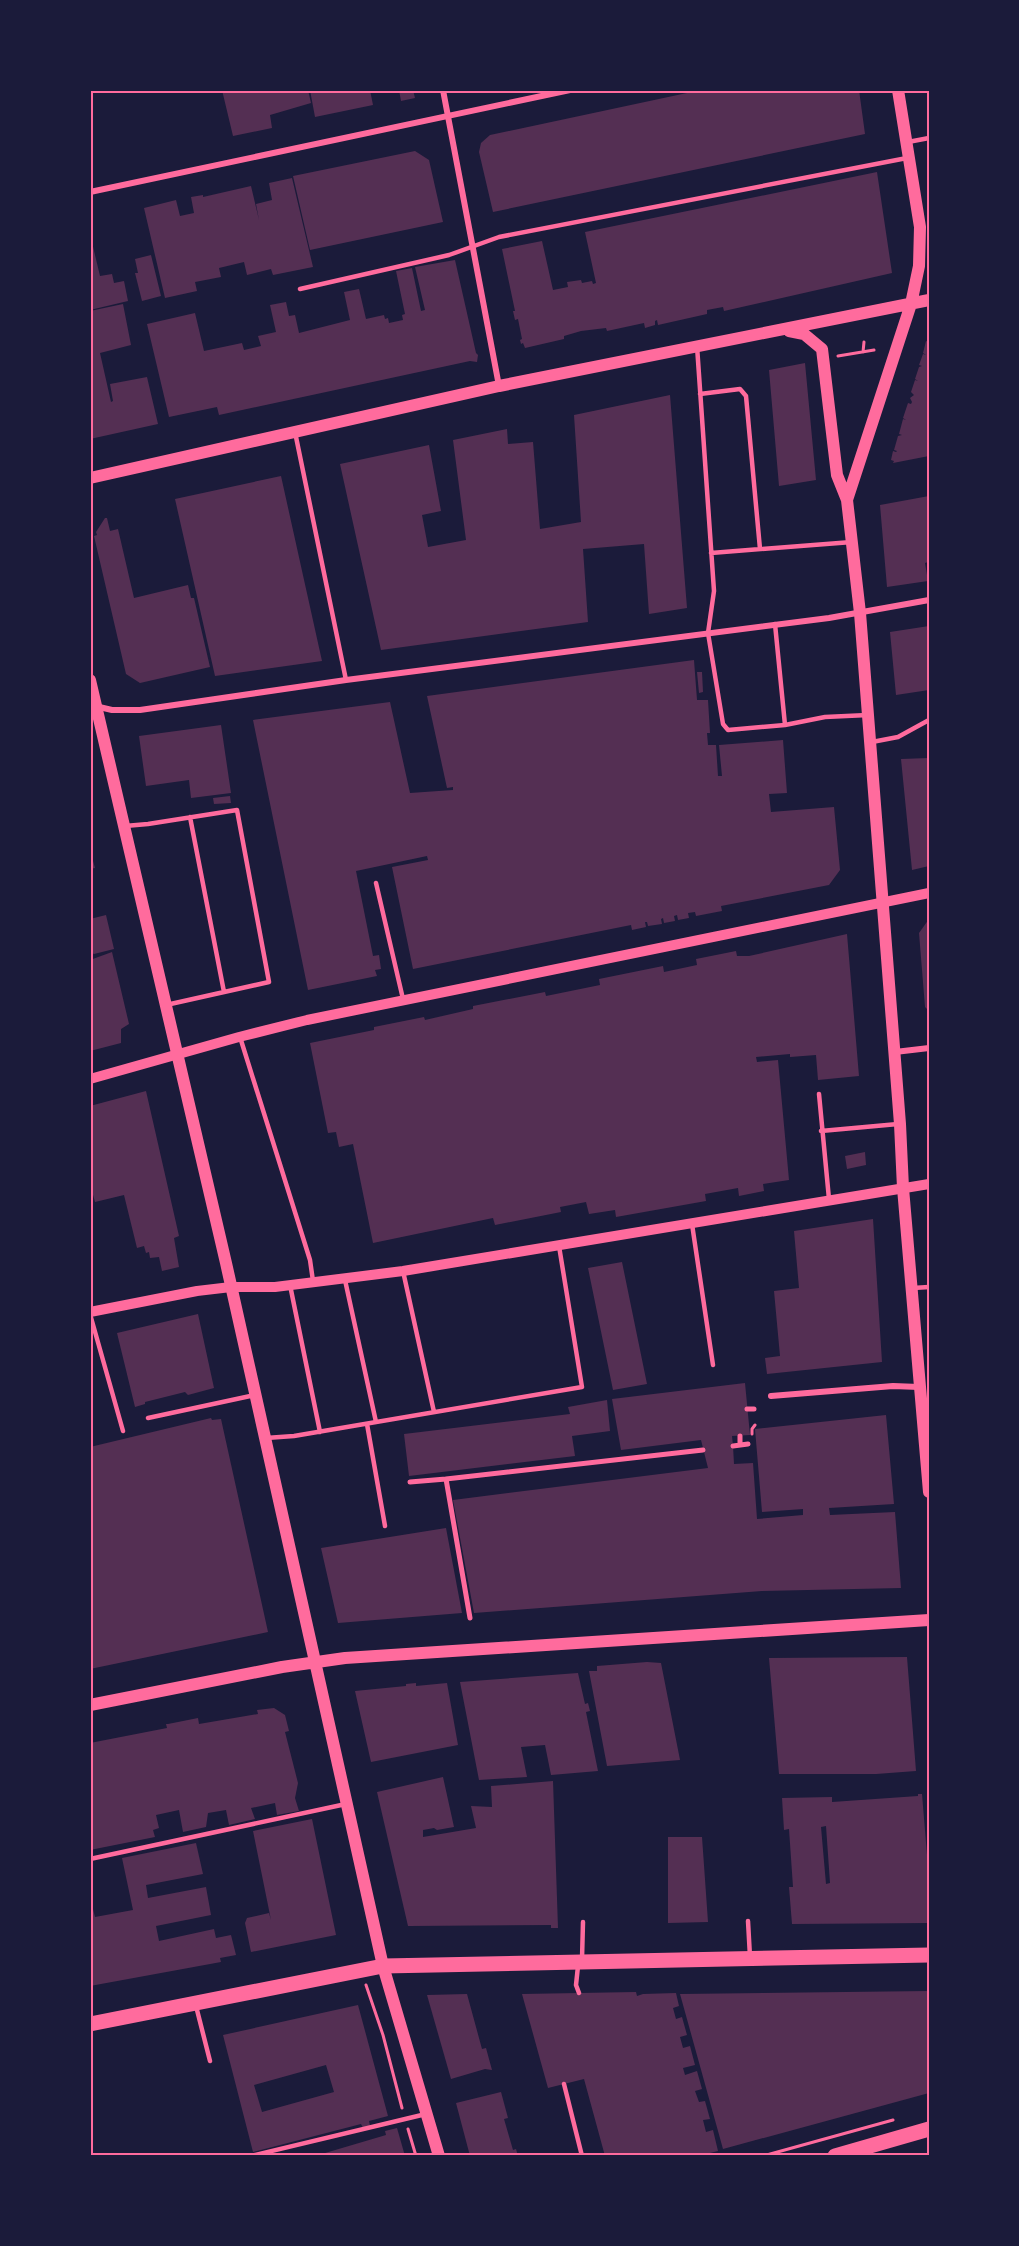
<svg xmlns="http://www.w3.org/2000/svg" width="1019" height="2246" viewBox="0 0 1019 2246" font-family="Spectral,serif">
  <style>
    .building { fill: #542f53; fill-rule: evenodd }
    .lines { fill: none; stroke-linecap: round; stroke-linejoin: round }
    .path { stroke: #ff6b9d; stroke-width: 3 }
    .service { stroke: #ff6b9d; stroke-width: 4.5 }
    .pedestrian { stroke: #ff6b9d; stroke-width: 5 }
    .minor { stroke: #ff6b9d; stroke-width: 6 }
    .tertiary { stroke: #ff6b9d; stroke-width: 10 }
    .secondary { stroke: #ff6b9d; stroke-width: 12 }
    .primary { stroke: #ff6b9d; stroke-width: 15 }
    .neatline { fill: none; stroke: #ff6b9d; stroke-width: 2 }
  </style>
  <rect width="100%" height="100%" fill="#1b1b3a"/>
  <!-- building -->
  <path class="building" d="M222 90H308L311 103 270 115 272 128 233 136Z
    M310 90H370L373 105 315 117Z
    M399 90H413L415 98 401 101Z
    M701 90H859L865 134 493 212 479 152 481 143 490 135Z
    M415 151 429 160 443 222 310 250 293 176Z
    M877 172 892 273 724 311 723 307 707 310V314L658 325 657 320 655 321V325L645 328 644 323 607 331 606 328 581 331 564 336V339L525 348 523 343 521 344 520 340 522 339 518 319 515 320 513 311H515L502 249 542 241 553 290 568 287 567 282 581 280 582 283 592 281 593 284 596 283 585 232Z
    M292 178 313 267 273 275 271 269 247 275 244 262 219 268 221 277 195 282 197 291 165 298 144 208 176 200 180 216 194 213 191 197 203 195V197L251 186 259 220 256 204 272 200 269 183Z
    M90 234 100 276 112 274 114 283 124 281 128 301 90 310Z
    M151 255 161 296 142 301 135 273H138L135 259Z
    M455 260 476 353 478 355 477 362 470 361 219 415 217 407 169 417 147 324 195 313 204 351 242 343 244 350 261 346 258 336 276 332 270 305 286 302 289 316 295 315 299 333 350 320 344 292 359 289 366 319 384 315 385 319 388 318 389 323 403 320 402 315 405 314 396 271 412 268 421 311 425 310 415 267Z
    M123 304 131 345 100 353 111 402 113 401 110 384 147 377 158 424 90 439V311Z
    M926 341 929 342V456L893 463 894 461 891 460 893 451 896 452 897 451 894 450 898 436 902 435 899 434 903 419 906 420 903 418 908 403 911 404 912 402 910 398 914 395 911 392 915 380 918 381 915 379 919 367 922 366 919 365 923 354 926 355 923 353Z
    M805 363 816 480 779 486 769 370Z
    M670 395 687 608 649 614 644 544 583 549 588 622 381 650 340 464 429 445 441 511 422 515 428 547 466 540 453 440 507 429 508 444 533 442 540 529 581 522 574 415Z
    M281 476 322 661 215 676 175 499Z
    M929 496V558L928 562 925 563 928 581 887 587 880 505Z
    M105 518H107L110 531 118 529 134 598 188 585 191 598H194L210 667 140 683 126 674 94 536 97 535 96 532Z
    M929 626V690L896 695 890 632Z
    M694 660 697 700H708L710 733H707L708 745H716L718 776H722L719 745 783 740 787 793 769 794 771 812 834 807 840 870 829 885 721 906 722 911 696 916 695 912 688 913 689 918 678 920 677 915 674 916 675 921 664 923 663 918 661 919 662 924 648 926 647 922H645L646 927 632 930 631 925 413 969 392 867 428 860 427 856 356 871 373 956 379 955 381 969 375 970 377 976 308 990 253 720 390 702 410 793 453 790V787L447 788 427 696Z
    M697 672H702L703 692 699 693Z
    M221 725 231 793 191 798 189 780 146 786 139 736Z
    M929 758V866L912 870 901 759Z
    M230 796 231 803 214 804 213 798Z
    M90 850 95 868 90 869Z
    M106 915 114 949 94 954 90 952V919Z
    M929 919V1011L925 1007 919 933Z
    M847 934 859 1076 818 1080 816 1055 790 1057V1054L756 1057 757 1062 778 1060 789 1180 763 1184 764 1191 739 1196 738 1188 705 1194 706 1201 616 1217 615 1210 589 1214 586 1202 560 1207 561 1212 495 1225 493 1218 373 1243 353 1144 339 1147 336 1132 328 1133 310 1043 374 1030V1027L424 1017 425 1020 473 1009V1006L545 992 546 996 600 985 599 979 663 966 664 972 697 965 696 959 736 951 737 956H749Z
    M112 952 129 1024 121 1029V1043L90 1051V960Z
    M146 1091 179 1236 174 1238 179 1267 162 1271 159 1257 150 1258 149 1252 146 1253 144 1246 137 1248 124 1195 95 1202 90 1184V1106Z
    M865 1152 866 1165 847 1169 845 1156Z
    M873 1219 882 1362 767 1374 765 1358 780 1356 774 1291 799 1288 794 1231Z
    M622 1262 647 1384 613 1390 588 1268Z
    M198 1314 214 1388 188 1395 185 1392 145 1402V1404L135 1407 117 1333Z
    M745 1383 750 1435 732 1436 733 1446 734 1464 753 1463 757 1519 803 1515V1509L762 1512 755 1429 886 1415 894 1504 829 1508 830 1515 895 1512 901 1588 762 1591 474 1613 453 1500 708 1468 701 1440 621 1450 612 1399Z
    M607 1400 610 1431 572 1436 575 1456 409 1476 404 1434 570 1414 568 1407Z
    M211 1418 212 1420 221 1419 268 1632 90 1669V1447Z
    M446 1528 462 1613 338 1623 321 1548Z
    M907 1657 916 1771 876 1774H779L769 1658Z
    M647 1662 661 1663 680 1760 607 1766 589 1671H597V1666Z
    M578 1673 585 1704 588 1703 590 1711 586 1712 598 1771 551 1775 545 1745 521 1747 527 1777 479 1780 460 1682Z
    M416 1683V1686L447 1683 458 1745 371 1762 355 1691 406 1686V1684Z
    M274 1708 285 1715 289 1731 285 1732 298 1783 295 1798 299 1811 277 1815 275 1803 251 1808 255 1819 229 1825 226 1810 208 1813 206 1827 183 1832 179 1810 156 1815 159 1828 153 1830 155 1837 90 1850V1743L167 1728 166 1724H168L198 1718 199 1724 258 1714 257 1710Z
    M443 1777 454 1827 437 1830 434 1828 423 1830V1837L476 1828 471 1806 492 1807 491 1786 553 1781 558 1928H551V1925L408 1926 377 1792Z
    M918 1794H922L929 1879V1923L792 1924 789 1887H793L789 1829 784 1830 782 1798 832 1797V1802L918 1796ZM826 1826 830 1883 826 1884 821 1827Z
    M312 1819 336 1935 251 1952 245 1923 247 1918 269 1913 271 1920 253 1831Z
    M668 1837H702L708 1922 668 1923Z
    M196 1843 203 1874 146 1885 148 1898 206 1887 211 1915 156 1926 159 1941 214 1929 216 1938 231 1935 236 1955 220 1958 221 1962 90 1986V1897L95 1917 133 1910 122 1858Z
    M929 1991V2093L723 2149 680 1994Z
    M636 1992 637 1996 643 1994 676 1993 679 2006 673 2008 676 2019 682 2017 687 2035 680 2037 683 2048 690 2046 695 2065 683 2068 685 2075 697 2071 702 2089 695 2091 699 2102 705 2101 710 2119 703 2120 706 2132 713 2130 718 2151 698 2156H605L584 2079 548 2088 522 1994Z
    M467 1994 482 2049 486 2048 492 2070 485 2069 451 2079 427 1995Z
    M358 2005 388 2116 369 2121 370 2126 363 2128 361 2124 253 2152 223 2035ZM326 2065 334 2092 262 2112 254 2085Z
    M501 2092 508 2118 504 2119 513 2150 516 2149 518 2156H470L456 2103Z
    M397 2128 405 2156H315L386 2135 385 2131Z"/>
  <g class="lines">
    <!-- path -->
    <path class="path" d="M863 352 864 342
      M838 356 874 350
      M752 1434V1429L755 1425
      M366 1985 383 2035 402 2108
      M408 2129 416 2156
      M763 2156 893 2120"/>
    <!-- service -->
    <path class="service" d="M908 142 929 138
      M300 289 449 255 499 237 907 158
      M697 346 714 591 708 633 723 724 728 730 785 725
      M700 394 740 389 746 396 760 549
      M295 432 346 680
      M711 553 852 542
      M775 624 785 725 825 717 868 715
      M872 742 898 737 929 720
      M190 817 224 992
      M125 826 148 824 237 810 269 982 166 1005
      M376 883 403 999
      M240 1037 310 1260 313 1281
      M819 1094 829 1199
      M821 1131 898 1124
      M692 1224 713 1365
      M403 1271 434 1412
      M345 1280 376 1422
      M290 1285 320 1432
      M913 1288 929 1287
      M90 1314 123 1431
      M148 1418 255 1395
      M367 1424 385 1526
      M266 1438 294 1436 582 1387 559 1246
      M90 1859 346 1804
      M748 1921 750 1957
      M582 1959 583 1922
      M578 1966 576 1985 579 1993
      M196 2006 210 2061
      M564 2084 582 2156
      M251 2156 426 2114"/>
    <!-- pedestrian -->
    <path class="pedestrian" d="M747 1409H754
      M740 1436V1445
      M733 1446 748 1444
      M410 1482 446 1479
      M470 1618 446 1479 703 1450"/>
    <!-- minor -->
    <path class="minor" d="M443 90 499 386
      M90 192 570 90
      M95 706 112 710H140L346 680 829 618 929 600
      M895 1052 929 1048
      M771 1396 893 1386 919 1387"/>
    <!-- tertiary -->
    <path class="tertiary" d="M90 1079 239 1037 307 1020 929 893
      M90 1312 197 1291 231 1287H275L403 1271 929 1184"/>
    <!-- secondary -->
    <path class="secondary" d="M898 90 920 227 919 266 911 304 847 500 860 613 900 1124 903 1188 929 1492
      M789 331 804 334 822 349 837 475 847 500
      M90 478 499 386 929 300
      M90 680 226 1263 383 1966 439 2156
      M90 1705 282 1667 345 1658 929 1620"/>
    <!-- primary -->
    <path class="primary" d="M90 2024 383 1966 929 1955
      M835 2156 929 2129"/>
  </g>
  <!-- border -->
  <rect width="1019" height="2246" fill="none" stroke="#1b1b3a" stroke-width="183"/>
  <rect x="92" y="92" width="836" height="2062" class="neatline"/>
</svg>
